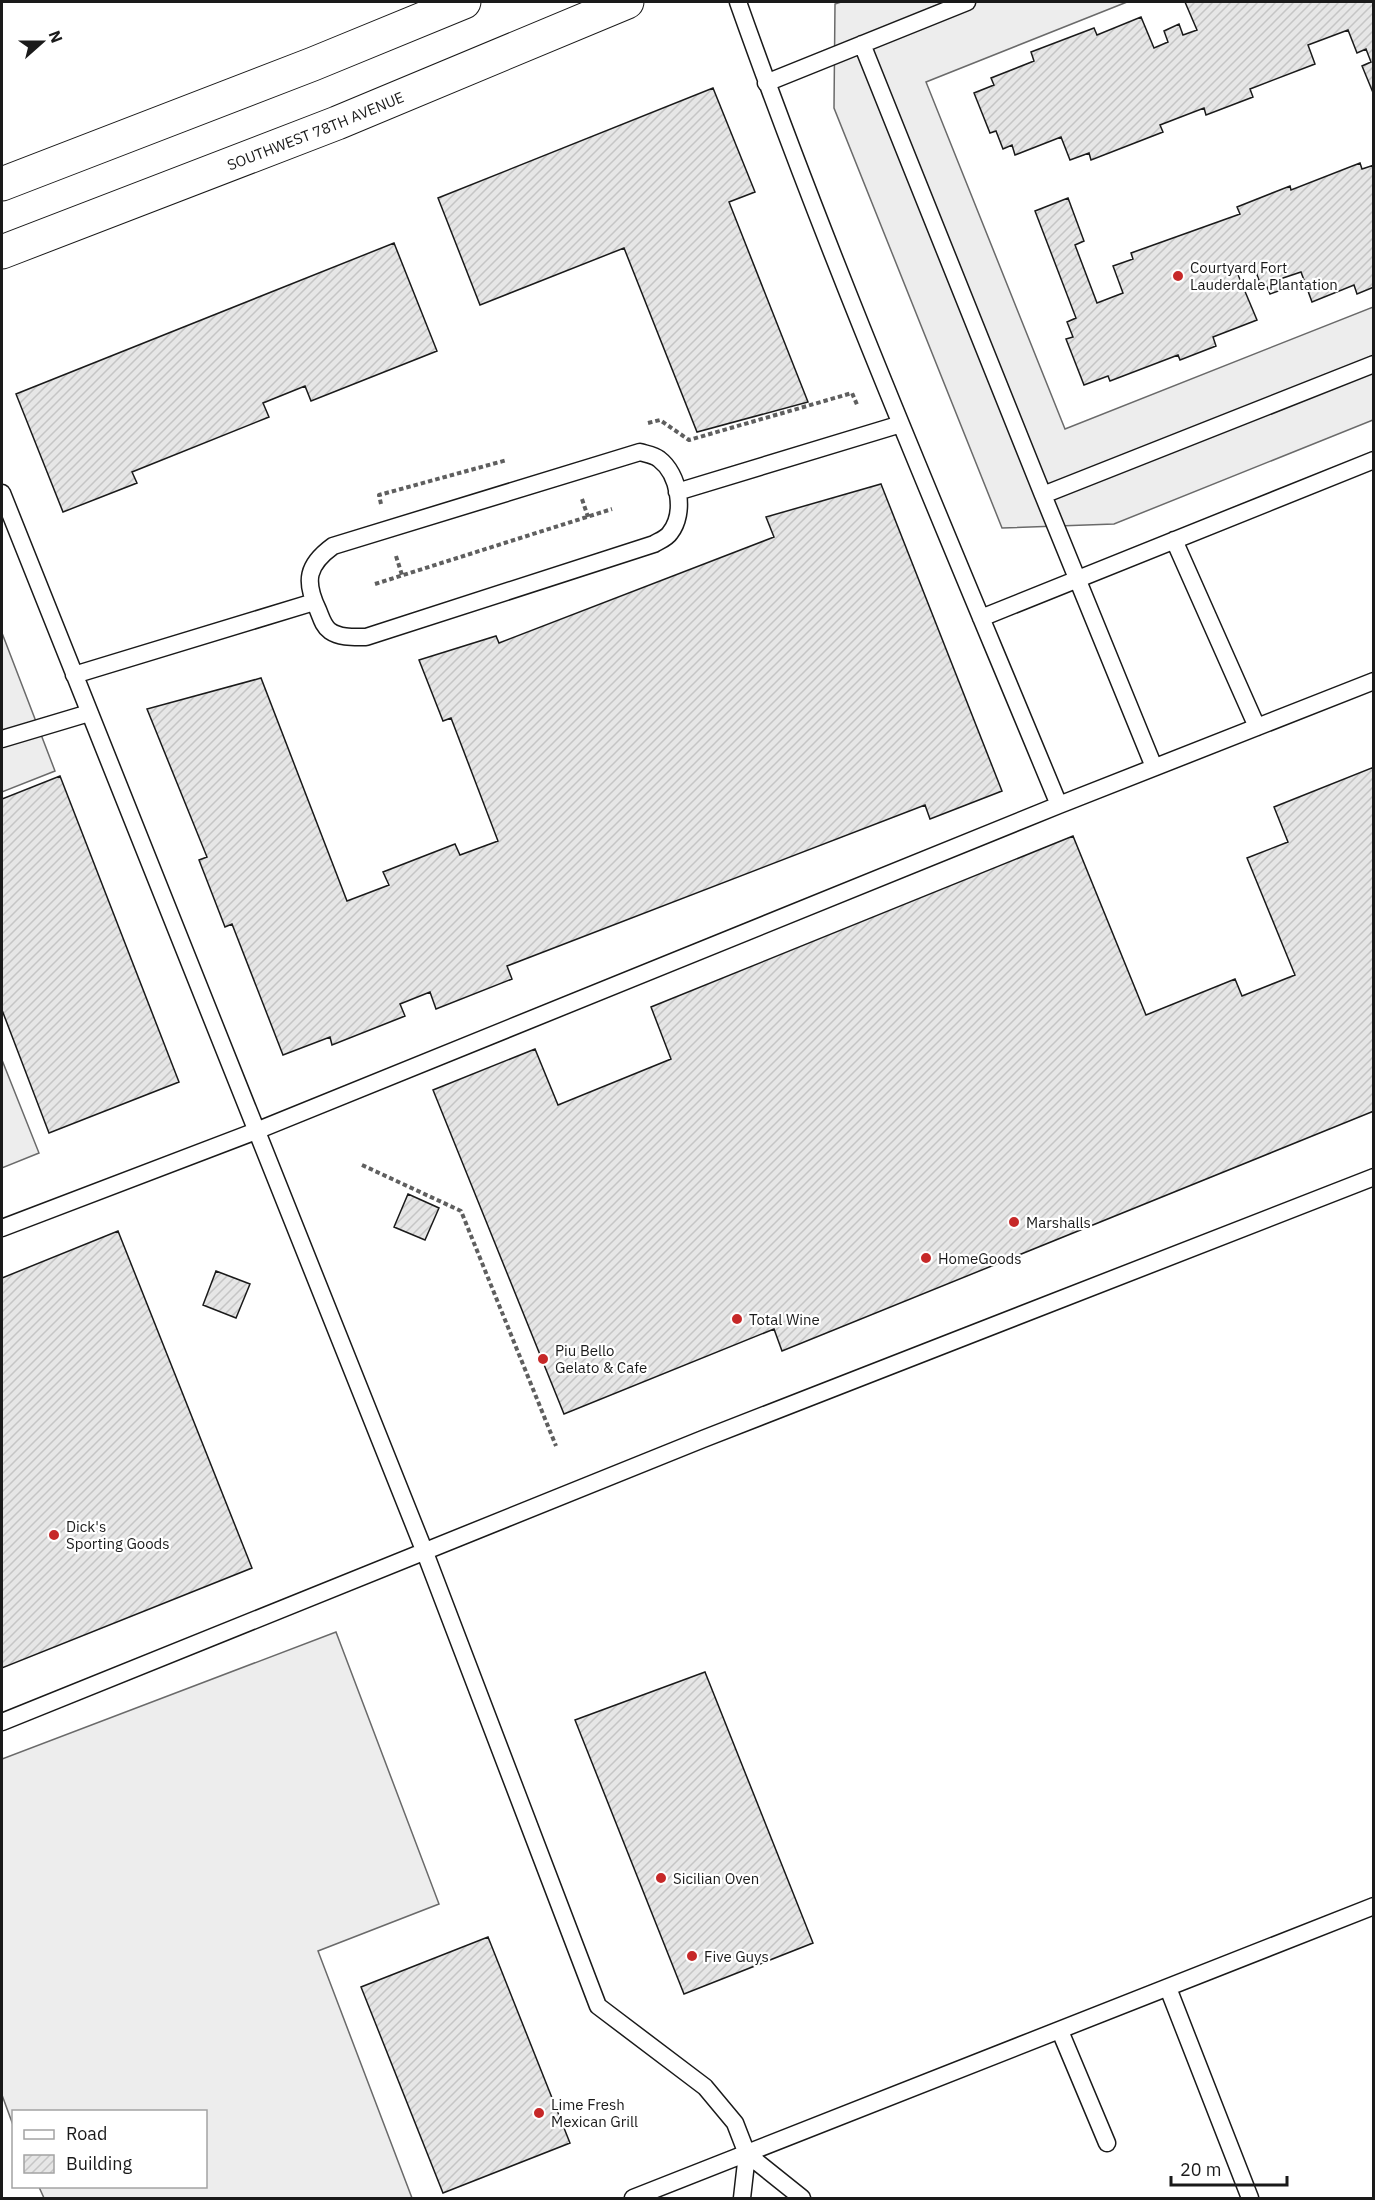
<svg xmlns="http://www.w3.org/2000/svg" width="1375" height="2200" viewBox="0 0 1375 2200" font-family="'IBM Plex Sans',sans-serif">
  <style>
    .built { fill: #ededed; stroke: #6a6a6a; stroke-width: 1.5 }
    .building { fill: url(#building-hatch); stroke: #1a1a1a; stroke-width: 1.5 }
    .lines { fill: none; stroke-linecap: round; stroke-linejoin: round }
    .lane-casing { stroke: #1a1a1a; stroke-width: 19 }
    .secondary-casing { stroke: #1a1a1a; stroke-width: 35 }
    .path { stroke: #5f5f5f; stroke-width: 4; stroke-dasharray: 4.5 3; stroke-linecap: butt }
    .lane { stroke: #fff; stroke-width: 16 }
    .secondary { stroke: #fff; stroke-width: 33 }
    .poi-dot { fill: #c62828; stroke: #fff; stroke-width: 2 }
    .labels { text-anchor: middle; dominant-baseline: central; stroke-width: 4.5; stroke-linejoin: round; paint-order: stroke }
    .street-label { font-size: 15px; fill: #1a1a1a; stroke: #fff }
    .poi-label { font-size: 15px; fill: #1a1a1a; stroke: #fff; text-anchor: start }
  </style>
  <defs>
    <pattern id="building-hatch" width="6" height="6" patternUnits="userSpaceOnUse" patternTransform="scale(1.5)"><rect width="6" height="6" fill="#e6e6e6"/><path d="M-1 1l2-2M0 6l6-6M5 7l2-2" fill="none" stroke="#c5c5c5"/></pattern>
  </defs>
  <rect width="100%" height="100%" fill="#fff"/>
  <!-- built -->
  <path class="built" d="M841 2H1127L926 82 1065 429 1373 307V420L1114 524 1002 528 834 108 835 4Z
    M2 633 55 771 2 792Z
    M2 1060 39 1153 2 1168Z
    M336 1632 439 1904 318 1951 412 2198H44L39 2187 206 2186V2112H14L13 2125 2 2095V1759Z"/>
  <!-- building -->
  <path class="building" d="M1185 2H1374V95L1362 66 1371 62 1366 49 1357 53 1348 30 1308 45 1315 64 1250 89 1253 97 1206 115 1204 108 1160 125 1163 132 1091 160 1089 153 1070 160 1061 137 1015 155 1012 145 1003 149 996 131 990 133 974 93 994 85 991 78 1034 61 1031 52 1094 28 1097 35 1141 17 1154 48 1168 42 1164 31 1179 24 1183 35 1197 30Z
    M713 88 755 192 729 202 808 402 697 432 624 248 480 305 438 198Z
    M1360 163 1362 169 1374 165V287L1357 294 1354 285 1312 302 1301 272 1277 280 1281 290 1270 294 1267 287 1262 289 1253 263 1236 270 1257 320 1213 337 1216 346 1180 360 1178 355 1110 381 1108 376 1084 385 1066 339 1073 337 1067 322 1076 318 1035 211 1068 198 1084 241 1075 245 1097 303 1123 293 1113 266 1133 259 1131 253 1240 214 1237 207 1290 186 1291 190Z
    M394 243 437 351 311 401 305 386 263 403 269 417 132 472 137 483 63 512 16 394Z
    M881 484 1002 791 930 819 925 805 507 966 512 979 436 1009 430 992 400 1004 405 1016 332 1045 330 1037 283 1055 232 924 225 927 199 860 207 857 147 709 261 678 347 901 389 885 383 872 455 844 460 855 498 841 451 718 443 721 419 660 496 636 499 643 774 537 766 517Z
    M1374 767V1111L782 1351 774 1329 564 1414 433 1090 535 1049 558 1105 671 1059 651 1007 1073 836 1146 1015 1235 979 1242 996 1295 975 1247 858 1288 842 1274 807Z
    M60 776 179 1082 49 1133 2 1010V799Z
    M408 1194 439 1208 425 1240 394 1227Z
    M118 1231 252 1568 2 1668V1278Z
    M216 1271 250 1284 236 1318 203 1305Z
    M705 1672 813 1943 684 1994 575 1720Z
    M488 1937 570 2143 443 2193 361 1987Z"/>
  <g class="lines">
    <!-- lane casing -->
    <g class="lane-casing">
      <path id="lane" d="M738 2C834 273 949 539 1059 805
        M862 44 1043 495
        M766 83 967 2
        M640 452C646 454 654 455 659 459 679 474 686 513 670 533 667 538 659 541 654 544L366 637C354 637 340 638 330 631 323 626 321 617 318 610 304 581 307 565 333 546Z
        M677 492 901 424
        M2 493 424 1550 598 2006 705 2087 735 2123 747 2154 742 2198
        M1174 540 1257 727
        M981 618 1374 460
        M74 675 314 602
        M2 739 89 713
        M1154 767 1043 495 1374 364
        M2 1228 256 1131 1059 805 1374 681
        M2 1722 703 1439 1374 1177
        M1168 1988 1250 2198
        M1060 2031 1107 2143
        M747 2154 802 2198
        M633 2198 1374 1906"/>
    </g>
    <!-- secondary casing -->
    <g class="secondary-casing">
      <g id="secondary">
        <path d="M2 184 313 64 464 2"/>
        <path id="s1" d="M2 252 337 123 627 2"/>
      </g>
    </g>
    <!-- path -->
    <path class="path" d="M648 423 660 420 689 440 852 393 858 407
      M582 499 588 517
      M381 504 379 495 507 460
      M396 556 402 575
      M375 584 612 509
      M362 1165 461 1211 556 1446"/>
    <!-- lane -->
    <use href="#lane" class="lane"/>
    <!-- secondary -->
    <use href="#secondary" class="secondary"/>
  </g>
  <!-- markers -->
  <g class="poi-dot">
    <circle cx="1178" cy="276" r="6"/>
    <circle cx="1014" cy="1222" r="6"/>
    <circle cx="926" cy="1258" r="6"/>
    <circle cx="737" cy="1319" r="6"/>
    <circle cx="543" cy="1359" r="6"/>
    <circle cx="54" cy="1535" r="6"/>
    <circle cx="661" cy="1878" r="6"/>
    <circle cx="692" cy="1956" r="6"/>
    <circle cx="539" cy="2113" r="6"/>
  </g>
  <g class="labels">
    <!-- street labels -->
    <g class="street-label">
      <text stroke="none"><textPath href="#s1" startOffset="336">SOUTHWEST 78TH AVENUE</textPath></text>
    </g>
    <!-- poi labels -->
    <g class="poi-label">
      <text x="1190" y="267">Courtyard Fort<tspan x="1190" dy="17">Lauderdale Plantation</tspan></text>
      <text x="1026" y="1222">Marshalls</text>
      <text x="938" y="1258">HomeGoods</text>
      <text x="749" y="1319">Total Wine</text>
      <text x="555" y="1350">Piu Bello<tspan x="555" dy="17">Gelato &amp; Cafe</tspan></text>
      <text x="66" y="1526">Dick's<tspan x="66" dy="17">Sporting Goods</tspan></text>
      <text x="673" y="1878">Sicilian Oven</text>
      <text x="704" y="1956">Five Guys</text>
      <text x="551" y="2104">Lime Fresh<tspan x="551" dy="17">Mexican Grill</tspan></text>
    </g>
  </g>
  <!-- border -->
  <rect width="1375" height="2200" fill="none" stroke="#1a1a1a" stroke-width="6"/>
  <!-- legend -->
  <rect x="12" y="2110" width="195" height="78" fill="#ffffff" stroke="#a3a3a3" stroke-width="1.5"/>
  <rect x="24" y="2130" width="30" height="9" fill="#ffffff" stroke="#a3a3a3" stroke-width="1.5"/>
  <text x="66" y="2140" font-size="18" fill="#1a1a1a">Road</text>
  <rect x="24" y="2155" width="30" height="18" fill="url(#building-hatch)" stroke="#a3a3a3" stroke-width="1.5"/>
  <text x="66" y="2170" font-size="18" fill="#1a1a1a">Building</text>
  <!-- north arrow -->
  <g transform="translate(42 42) rotate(69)" stroke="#ffffff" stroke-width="4.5" paint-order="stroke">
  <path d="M0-4.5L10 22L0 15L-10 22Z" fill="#1a1a1a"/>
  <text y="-9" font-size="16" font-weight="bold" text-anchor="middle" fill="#1a1a1a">N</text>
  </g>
  <!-- scale -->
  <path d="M1171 2176v9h116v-9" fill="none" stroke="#1a1a1a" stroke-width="3"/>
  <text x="1180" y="2176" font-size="18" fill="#1a1a1a" stroke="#ffffff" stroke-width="4.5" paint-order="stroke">20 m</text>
</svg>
